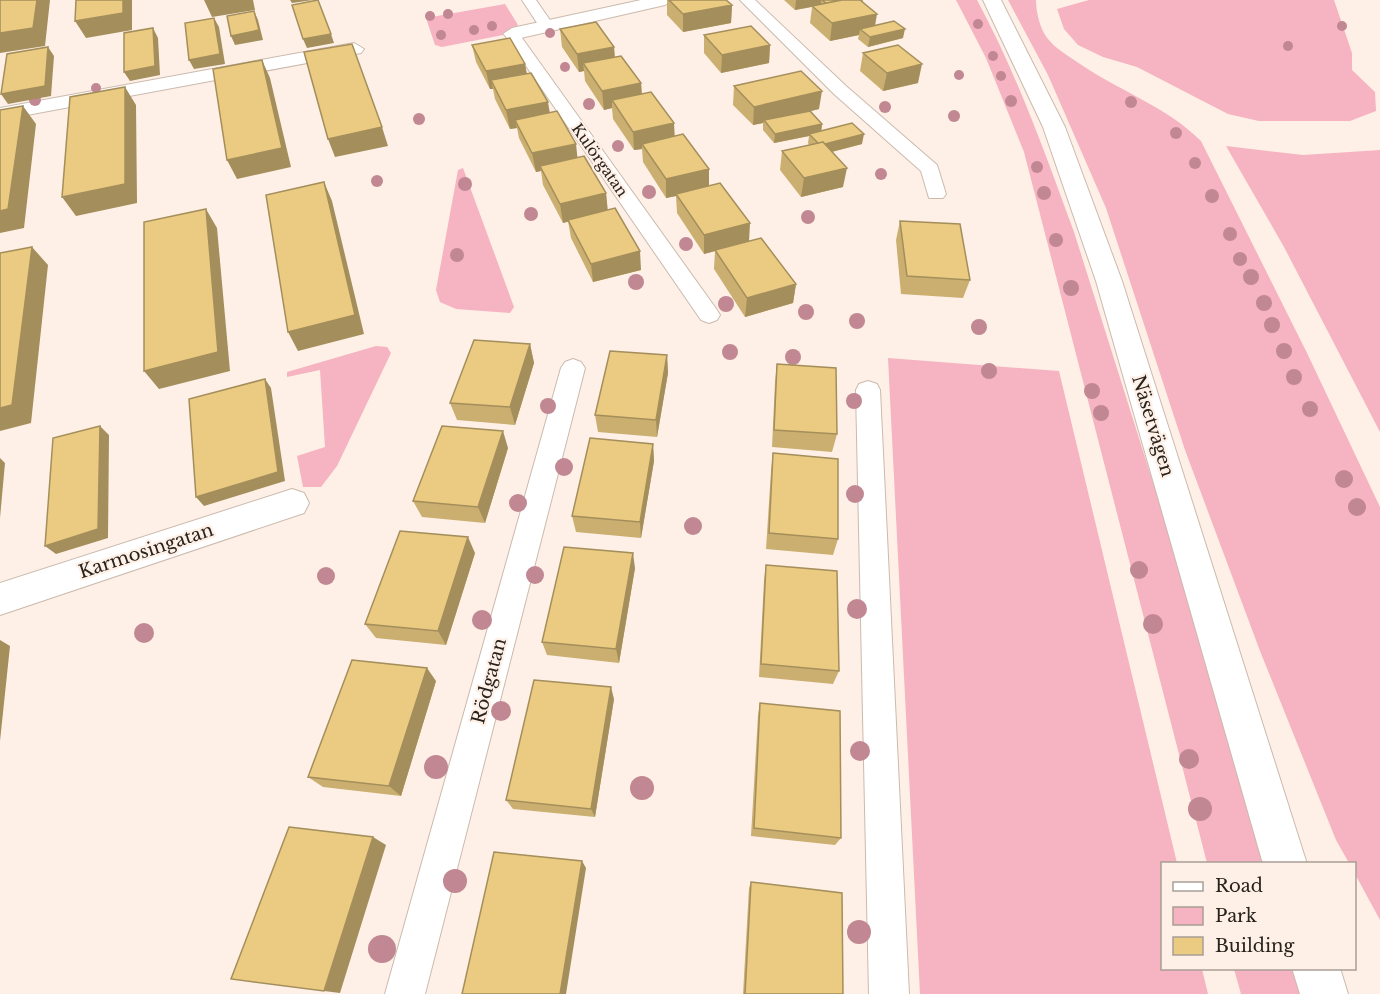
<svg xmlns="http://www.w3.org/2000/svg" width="1380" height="994" viewBox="0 0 1380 994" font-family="'Libre Baskerville',serif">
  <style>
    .green { fill: #f6b3c2 }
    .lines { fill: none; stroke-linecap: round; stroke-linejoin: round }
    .lane-casing { stroke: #cbbaae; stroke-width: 2 }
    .street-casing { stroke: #cbbaae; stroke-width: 2 }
    .secondary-casing { stroke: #cbbaae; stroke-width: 2 }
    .lane { fill: #fff; fill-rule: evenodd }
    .street { fill: #fff; fill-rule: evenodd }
    .secondary { fill: #fff; fill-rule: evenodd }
    .tree { fill: #c18793 }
    .wall { fill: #caaf70 }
    .shaded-wall { fill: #a48e5b }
    .building { fill: #ebcb82; stroke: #a48e5b; stroke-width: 1.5 }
    .labels { text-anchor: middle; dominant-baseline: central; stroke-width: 4.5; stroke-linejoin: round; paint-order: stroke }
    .far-street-label { font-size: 15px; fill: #28221d; stroke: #fef0e6 }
    .street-label { font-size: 18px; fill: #28221d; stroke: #fef0e6 }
  </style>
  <rect width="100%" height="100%" fill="#fef0e6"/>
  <!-- green -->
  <path class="green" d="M956 0H977C1017 74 1045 153 1074 232L1273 863H1207L1024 152 986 58Z
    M1008 0H1036C1036 12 1040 30 1048 39 1055 48 1067 55 1077 62 1117 90 1166 106 1201 141L1307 353 1380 507V920L1355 874 1354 864 1349 863 1336 840 1260 651 1185 450 1106 208 1048 75Z
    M1089 0H1334L1352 53V70L1375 92 1376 111 1350 121H1259L1228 114 1137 67 1103 57 1078 45 1064 29 1057 9Z
    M505 4 518 25 503 35 442 47 435 45 426 18Z
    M1226 146 1303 155 1380 150V432L1284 247Z
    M463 168 514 307 510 313 456 309 440 302 436 290 458 170Z
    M376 346 387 347 391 353 337 466 321 487H303L297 456 325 447 320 370 287 377V372Z
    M888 358 1059 371 1177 863 1162 864V968L1202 969 1208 994H920Z
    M1234 969H1306L1314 994H1241Z"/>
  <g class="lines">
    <!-- lane casing -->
    <g class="lane-casing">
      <path id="lane" d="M522 0H536L554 26 551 29H541Z
        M740 0H755L846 86 937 165 946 194 943 198H929L921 171 834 94Z
        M512 29 517 31 717 310 720 315 717 320 709 323 701 320 504 34Z
        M573 359 581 362 585 368 425 994H385L561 368 565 362Z
        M868 381 877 384 880 390 909 994H869L856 390 859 384Z"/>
    </g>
    <!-- street casing -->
    <g class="street-casing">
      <path id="street" d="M641 0H674L665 5 512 40 503 34 512 28Z
        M354 43 364 49 361 53 0 120V108Z
        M292 489 304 493 309 503 304 513 0 615V583Z"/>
    </g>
    <!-- secondary casing -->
    <g class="secondary-casing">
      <path id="secondary" d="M983 0H1001L1065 127 1122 281 1307 864H1263L1096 281 1043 127Z
        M1292 968H1340L1348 994H1300Z"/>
    </g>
    <!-- lane -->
    <use href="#lane" class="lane"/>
    <!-- street -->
    <use href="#street" class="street"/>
    <!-- secondary -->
    <use href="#secondary" class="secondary"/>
  </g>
  <!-- trees -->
  <g class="tree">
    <circle cx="448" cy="14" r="5"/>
    <circle cx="430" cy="16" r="5"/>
    <circle cx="978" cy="24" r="5"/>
    <circle cx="492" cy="26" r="5"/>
    <circle cx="1342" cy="26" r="5"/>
    <circle cx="474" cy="30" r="5"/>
    <circle cx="550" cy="33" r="5"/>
    <circle cx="441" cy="35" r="5"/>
    <circle cx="1288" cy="46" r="5"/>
    <circle cx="993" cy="56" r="5"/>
    <circle cx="565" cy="67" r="5"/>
    <circle cx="959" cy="75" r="5"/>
    <circle cx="1001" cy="76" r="5"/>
    <circle cx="96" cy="88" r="5"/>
    <circle cx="35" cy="100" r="6"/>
    <circle cx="1011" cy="101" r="6"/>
    <circle cx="1131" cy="102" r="6"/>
    <circle cx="589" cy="104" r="6"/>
    <circle cx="885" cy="107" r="6"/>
    <circle cx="954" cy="116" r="6"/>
    <circle cx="419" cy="119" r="6"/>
    <circle cx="1176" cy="133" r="6"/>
    <circle cx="618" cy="146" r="6"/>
    <circle cx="1195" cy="163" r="6"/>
    <circle cx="1037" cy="167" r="6"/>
    <circle cx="881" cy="174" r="6"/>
    <circle cx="377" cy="181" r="6"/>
    <circle cx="465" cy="184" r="7"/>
    <circle cx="649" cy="192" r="7"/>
    <circle cx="1044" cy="193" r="7"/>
    <circle cx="1212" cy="196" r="7"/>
    <circle cx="531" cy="214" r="7"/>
    <circle cx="808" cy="217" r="7"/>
    <circle cx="1230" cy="234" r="7"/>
    <circle cx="1056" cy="240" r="7"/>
    <circle cx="686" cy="244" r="7"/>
    <circle cx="457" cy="255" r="7"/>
    <circle cx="1240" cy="259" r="7"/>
    <circle cx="1251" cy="277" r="8"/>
    <circle cx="636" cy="282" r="8"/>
    <circle cx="1071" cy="288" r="8"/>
    <circle cx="1264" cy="303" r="8"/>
    <circle cx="726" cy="304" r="8"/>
    <circle cx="806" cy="312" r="8"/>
    <circle cx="857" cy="321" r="8"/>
    <circle cx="1272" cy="325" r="8"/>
    <circle cx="979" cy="327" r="8"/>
    <circle cx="1284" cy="351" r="8"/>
    <circle cx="730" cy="352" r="8"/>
    <circle cx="793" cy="357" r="8"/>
    <circle cx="989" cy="371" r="8"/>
    <circle cx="1294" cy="377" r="8"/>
    <circle cx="1092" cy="391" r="8"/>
    <circle cx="854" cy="401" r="8"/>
    <circle cx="548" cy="406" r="8"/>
    <circle cx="1310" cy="409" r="8"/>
    <circle cx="1101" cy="413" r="8"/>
    <circle cx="564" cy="467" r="9"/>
    <circle cx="1344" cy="479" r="9"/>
    <circle cx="855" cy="494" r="9"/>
    <circle cx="518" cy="503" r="9"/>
    <circle cx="1357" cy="507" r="9"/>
    <circle cx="693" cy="526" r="9"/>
    <circle cx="1139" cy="570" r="9"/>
    <circle cx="535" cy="575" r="9"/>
    <circle cx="326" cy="576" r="9"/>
    <circle cx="857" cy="609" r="10"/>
    <circle cx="482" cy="620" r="10"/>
    <circle cx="1153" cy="624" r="10"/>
    <circle cx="144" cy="633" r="10"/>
    <circle cx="501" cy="711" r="10"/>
    <circle cx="860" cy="751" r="10"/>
    <circle cx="1189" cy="759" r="10"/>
    <circle cx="436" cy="767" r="12"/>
    <circle cx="642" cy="788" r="12"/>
    <circle cx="1200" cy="809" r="12"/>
    <circle cx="455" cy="881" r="12"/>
    <circle cx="859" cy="932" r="12"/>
    <circle cx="382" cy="949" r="14"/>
  </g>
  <!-- wall -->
  <path class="wall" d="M667 0H726L732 5 731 23 683 32 667 15Z
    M784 0H863V3L875 26 903 38 868 47 858 39 859 35 830 41 810 23 812 7 795 10Z
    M560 29 614 47 615 57 641 83 642 94 674 123V136L749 241 796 284 793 303 745 317 714 269 715 251 704 254 677 213 676 196 666 198 643 162 642 149 634 150 613 119 612 108 604 110 585 81 584 71 579 72 562 47Z
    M704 35 770 45 769 63 721 73 704 53Z
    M472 45 525 64 527 74 549 113 578 158 606 193 607 210 641 270 593 282 571 238 568 221 563 223 543 185 541 171 536 172 519 138 517 128 510 129 495 99 493 89H490L476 62Z
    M863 53 918 83 883 91 860 71Z
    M734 86 819 109 811 111 822 124 821 131 862 144 832 152 843 187 801 197 780 170 782 151 809 145 808 143 809 136 774 143 763 130V123L753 125 733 105Z
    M900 221 970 280 963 298 901 294 896 240Z
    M530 344 534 363 515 425 457 420 450 403Z
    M667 355 668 373 657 437 598 432 595 415Z
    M777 364 837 434 832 452 772 447 775 382Z
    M653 444 654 461 641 538 576 532 572 516Z
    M508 448 485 523 422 517 413 501Z
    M773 453 838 539 833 555 766 549 771 471Z
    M475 553 446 645 376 638 365 624Z
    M766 565 839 671 833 684 759 677 764 580Z
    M635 568 619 663 547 655 542 642Z
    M436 681 401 796 323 787 308 777Z
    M614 699 595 817 513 809 506 800Z
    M760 703 841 838 835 845 751 836 758 715Z
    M751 882 843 994H743L749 888Z"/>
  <!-- shaded-wall -->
  <path class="shaded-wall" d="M37 0H50L45 46 0 53V33Z
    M123 0H132V30L86 38 75 21Z
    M204 0H253L255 10 212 17Z
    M290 0H313L292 3Z
    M796 0H821V5L795 10Z
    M732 5 731 23 683 32V14Z
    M254 11 258 20 263 40 235 45 231 36Z
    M877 14 874 32 860 29 859 35 830 41 832 23Z
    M214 18 219 27 225 64 194 69 189 60Z
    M153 28 158 38 160 75 130 81 124 72Z
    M905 29 903 38 868 47 870 37Z
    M331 34 334 43 307 48 303 39Z
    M770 45 769 63 721 73 722 55Z
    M48 47 54 56 51 96 8 104 1 94Z
    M614 47 615 65 583 63 584 71 579 72 577 54Z
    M262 60 270 78 291 167 237 179 227 160Z
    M525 64 528 82 491 80 493 89H490L486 71Z
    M922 64 918 83 883 91 887 73Z
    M641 83 642 101 612 100V108L604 110 602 91Z
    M125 87 136 105 137 203 76 216 62 197Z
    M822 91 819 109 765 122 764 120 763 123 753 125 754 107Z
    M548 102 551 120H515L517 128 510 129 506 110Z
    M23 106 36 124 24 228 0 233V211Z
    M674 123 675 141 642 144V149L634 150 633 132Z
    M822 124 821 134H809V136L774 143 775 134Z
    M382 127 388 146 335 157 328 139Z
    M864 134 862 144 819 155 821 145Z
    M576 144 578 163 540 166 541 171 536 172 532 153Z
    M847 168 843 187 801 197 804 178Z
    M709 169V188L676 194V196L666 198V179Z
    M324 182 332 201 364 334 298 351 288 332Z
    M606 193 608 212 563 223 560 204Z
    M206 209 217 228 230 371 159 389 144 371Z
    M750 223 749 242 704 254V235Z
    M32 247 48 265 31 423 0 431V408Z
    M640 251 641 270 593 282 591 264Z
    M796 284 793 303 745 317 747 298Z
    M530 344 534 363 515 425 510 407Z
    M667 355 668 373 657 437 656 420Z
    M265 379 271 388 285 481 204 506 196 497Z
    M100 426 109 435 108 538 56 554 45 546Z
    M503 431 508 448 485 523 478 507Z
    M653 444 654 461 641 538 640 522Z
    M0 458 5 463 0 518Z
    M468 537 475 553 446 645 438 631Z
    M633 553 635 568 619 663 616 649Z
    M0 640 10 646 0 741Z
    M427 668 436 681 401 796 389 786Z
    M611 687 614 699 595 817 591 809Z
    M373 837 386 845 340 993 324 991Z
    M582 861 586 868 566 994H560Z"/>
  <!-- building -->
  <path class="building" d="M0 0H37L33 28 0 33Z
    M76 0H123V13L75 21Z
    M318 0 331 34 303 39 292 5Z
    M669 0H726L732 5 683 14Z
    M822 0H842L826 3Z
    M842 0H860L877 14 832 23 812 6Z
    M254 11 259 30 231 36 227 16Z
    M214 18 220 54 189 60 185 23Z
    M894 21 905 29 870 37 860 29Z
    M596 22 614 47 577 54 560 29Z
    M751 26 770 45 722 55 704 35Z
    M153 28 155 66 124 72V33Z
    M510 38 525 64 486 71 472 45Z
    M352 44 382 127 328 139 304 52Z
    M898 45 922 64 887 73 863 53Z
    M48 47 45 86 1 94 7 54Z
    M621 56 641 83 602 91 583 63Z
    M262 60 282 148 227 160 213 69Z
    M801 71 822 91 754 107 734 86Z
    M531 73 548 102 506 110 491 80Z
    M125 87V184L62 197 70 97Z
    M651 92 674 123 633 132 612 100Z
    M23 106 8 209 0 211V110Z
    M557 111 576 144 532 153 515 120Z
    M810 111 822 124 775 134 764 120Z
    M852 123 864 134 825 144 823 142 818 143 809 134Z
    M683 134 709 169 666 179 642 144Z
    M823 142 847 168 804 178 782 151Z
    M584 156 606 193 560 204 540 166Z
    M324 182 355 315 288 332 266 195Z
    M720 183 750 223 704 235 676 194Z
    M615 208 640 251 591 264 568 220Z
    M206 209 218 352 144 371V222Z
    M900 221 960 224 970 280 907 276Z
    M761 238 796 284 747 298 715 250Z
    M32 247 12 405 0 408V253Z
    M474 340 530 344 510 407 450 403Z
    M610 351 667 355 656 420 595 415Z
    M777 364 836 368 837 434 774 430Z
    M265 379 278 472 196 497 189 399Z
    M100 426 98 529 45 546 53 438Z
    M442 426 503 431 478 507 413 501Z
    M590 438 653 444 640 522 572 516Z
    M773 453 838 459V539L769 533Z
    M400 531 468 537 438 631 365 624Z
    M564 547 633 553 616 649 542 642Z
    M766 565 837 571 839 671 761 664Z
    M352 660 427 668 389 786 308 777Z
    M534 680 611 687 591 809 506 800Z
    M760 703 840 711 841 838 754 828Z
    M289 827 373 837 324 991 231 979Z
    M494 852 582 861 560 994H462Z
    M751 882 842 893 843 994H745Z"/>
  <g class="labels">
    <!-- far-street labels -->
    <g class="far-street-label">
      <text transform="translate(600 160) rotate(55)">Kulörgatan</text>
    </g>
    <!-- street labels -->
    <g class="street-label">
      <text transform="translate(1153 426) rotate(73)">Näsetvägen</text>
      <text transform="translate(146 551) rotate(-18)">Karmosingatan</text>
      <text transform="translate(489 681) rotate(-75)">Rödgatan</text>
    </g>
  </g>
  <!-- legend -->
  <rect x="1161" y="862" width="195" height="108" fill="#fef0e6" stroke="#a89e96" stroke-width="1.5"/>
  <rect x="1173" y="882" width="30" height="9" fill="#ffffff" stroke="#a89e96" stroke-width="1.5"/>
  <text x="1215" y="892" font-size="18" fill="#28221d">Road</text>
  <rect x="1173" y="907" width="30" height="18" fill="#f6b3c2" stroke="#a89e96" stroke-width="1.5"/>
  <text x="1215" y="922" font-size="18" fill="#28221d">Park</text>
  <rect x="1173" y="937" width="30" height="18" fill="#ebcb82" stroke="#a89e96" stroke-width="1.5"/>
  <text x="1215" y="952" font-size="18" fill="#28221d">Building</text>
</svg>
